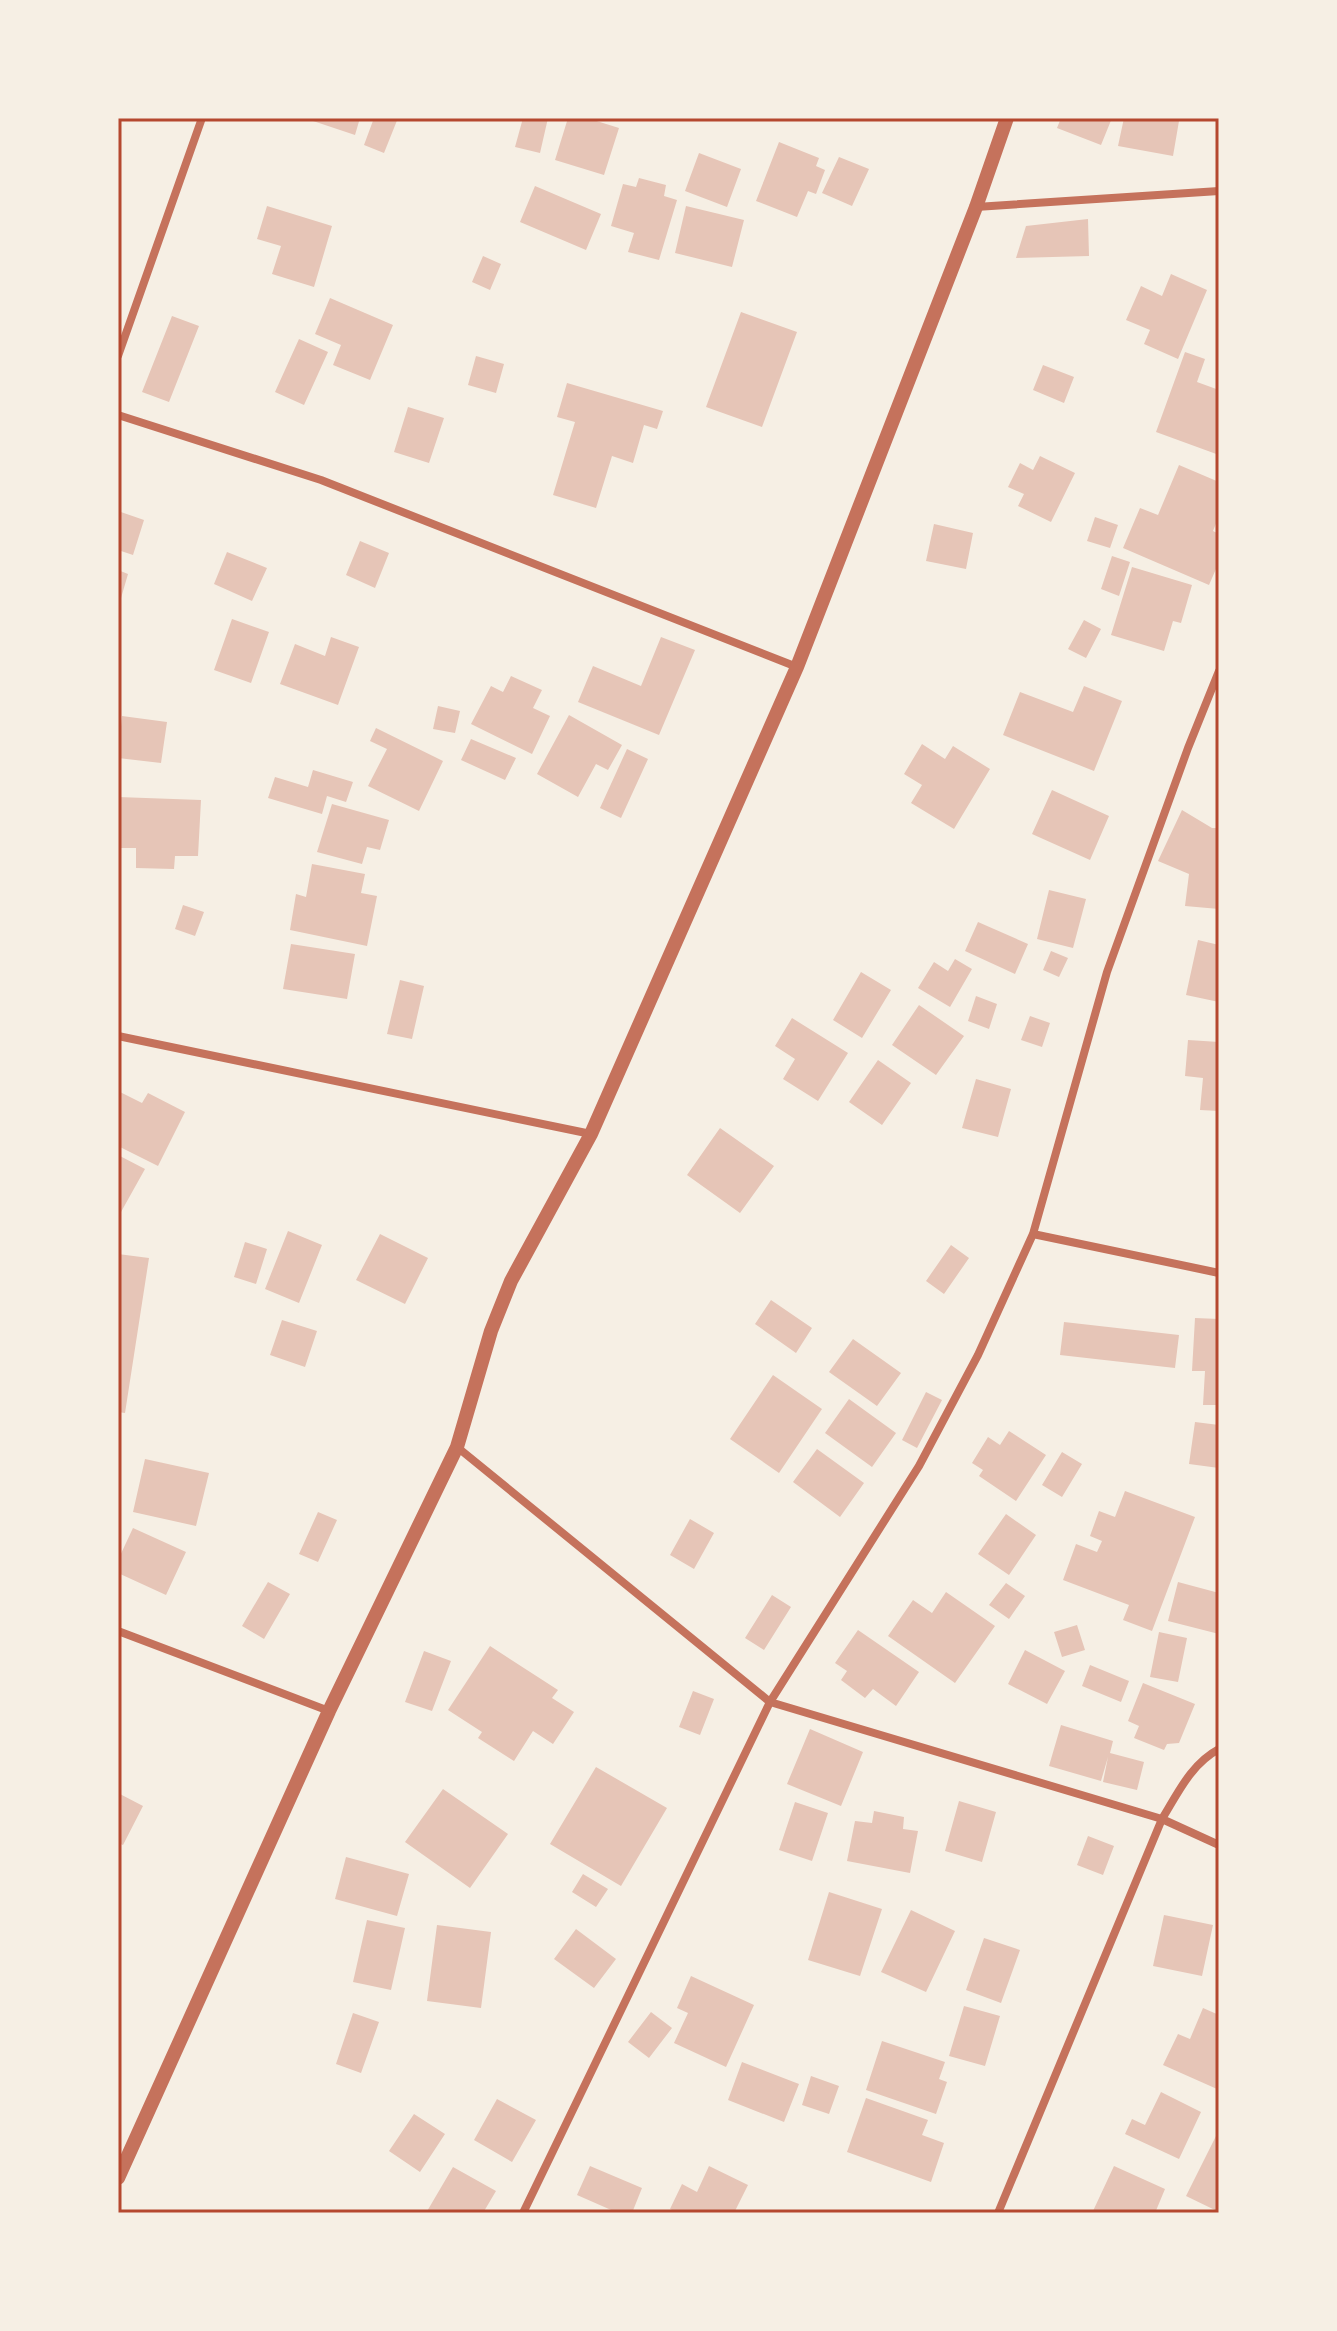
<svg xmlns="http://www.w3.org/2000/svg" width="1337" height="2331" viewBox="0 0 1337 2331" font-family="Montserrat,sans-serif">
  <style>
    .building { fill: #e6c5b7 }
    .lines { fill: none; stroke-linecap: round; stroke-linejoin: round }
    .minor { stroke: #c5725c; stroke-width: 8 }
    .tertiary { stroke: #c5725c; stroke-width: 14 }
    .neatline { fill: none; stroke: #b5482f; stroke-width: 3 }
  </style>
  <rect width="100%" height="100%" fill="#f6efe4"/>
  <!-- building -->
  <path class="building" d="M304 118H360L355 135Z
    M374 118H398L384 153 364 145Z
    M523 118H548L540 153 515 147Z
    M568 118H587L619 128 604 175 555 160Z
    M1061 118H1112L1101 145 1057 128Z
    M1124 118H1164L1179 121 1173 156 1118 146Z
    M779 142 819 158 816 166 825 170 816 194 808 191 797 217 756 201Z
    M699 153 741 169 727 207 685 191Z
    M839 157 869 169 852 206 822 193Z
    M639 178 666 185 664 196 677 200 659 260 628 252 634 233 611 226 623 184 636 187Z
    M535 186 601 214 586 250 520 222Z
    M267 206 332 226 314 287 272 274 281 246 257 239Z
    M686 206 744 220 732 267 675 253Z
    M1088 219 1089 256 1016 258 1026 226Z
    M483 256 501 264 490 290 472 282Z
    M1171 274 1207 290 1178 359 1144 344 1150 330 1126 320 1141 286 1162 296Z
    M330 298 393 325 370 380 333 365 341 345 315 334Z
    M741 312 797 332 762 427 706 407Z
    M172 316 199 326 169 402 142 392Z
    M299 339 328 352 304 405 275 392Z
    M1185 352 1205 359 1197 382 1219 390V455L1156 432Z
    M476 356 504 364 496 393 468 385Z
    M1043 365 1074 377 1064 403 1033 390Z
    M567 383 663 411 657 429 644 425 633 463 612 456 596 508 553 495 575 422 557 417Z
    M408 407 444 418 429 463 394 452Z
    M1040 456 1075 473 1051 522 1018 506 1024 494 1008 487 1020 463 1033 470Z
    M1179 465 1219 482V516L1213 531 1219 534V562L1209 585 1123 548 1140 508 1158 515Z
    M118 511 144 520 133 555 118 550Z
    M1095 517 1118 525 1110 548 1087 541Z
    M934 524 973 533 966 569 926 561Z
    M360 541 389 553 375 588 346 575Z
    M227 552 267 568 252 601 214 584Z
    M1112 556 1130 562 1119 596 1101 589Z
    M1132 567 1192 585 1181 623 1173 621 1164 651 1111 635Z
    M118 570 128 574 119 605 118 604Z
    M232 619 269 632 251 683 214 670Z
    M1084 620 1101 629 1086 658 1068 649Z
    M331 637 359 647 338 705 280 684 295 644 325 656Z
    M661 637 695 650 659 735 578 702 593 666 641 686Z
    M511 676 542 690 533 708 550 716 532 754 471 724 491 686 503 692Z
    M1084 686 1122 701 1094 771 1003 735 1020 692 1073 712Z
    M438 706 460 711 455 733 433 729Z
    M569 715 622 745 608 770 596 764 578 797 537 774Z
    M122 716 167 722 161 763 118 758Z
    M376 728 443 761 419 811 368 786 387 749 370 741Z
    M471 739 516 758 505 780 461 760Z
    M922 744 945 759 953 746 990 769 954 829 911 803 922 785 904 774Z
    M627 749 648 759 621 818 600 808Z
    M313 770 353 782 346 802 327 796 322 814 268 798 275 777 308 787Z
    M1052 790 1109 816 1090 860 1032 834Z
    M118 797 201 800 198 856H175L174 869 136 868V848H118Z
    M332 804 389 820 380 850 367 847 362 864 317 852Z
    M1182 810 1212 828H1219V909L1185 906 1189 874 1158 861Z
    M312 864 365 874 361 893 377 896 367 946 290 930 296 894 306 897Z
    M1049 890 1086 899 1073 948 1037 939Z
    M183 905 204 912 195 936 175 929Z
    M978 922 1028 944 1015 974 965 951Z
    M1198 940 1219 945V1002L1186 995Z
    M291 944 355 954 347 999 283 989Z
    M1051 951 1068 958 1059 977 1043 970Z
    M955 959 972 969 950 1007 918 988 934 962 948 971Z
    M861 972 891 990 862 1038 833 1020Z
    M400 980 424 986 412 1039 387 1034Z
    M976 996 997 1004 989 1029 968 1021Z
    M919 1005 964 1036 936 1075 892 1045Z
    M1030 1016 1050 1023 1042 1047 1021 1040Z
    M792 1018 848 1053 818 1101 783 1079 795 1059 775 1046Z
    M1188 1040 1219 1042V1111L1200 1110 1203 1078 1185 1076Z
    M878 1060 911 1083 882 1125 849 1102Z
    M976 1079 1011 1089 998 1137 962 1128Z
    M118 1091 142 1103 148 1093 185 1112 158 1166 118 1146Z
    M720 1128 774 1166 740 1213 687 1175Z
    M118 1155 145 1169 121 1212 118 1211Z
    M288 1231 322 1245 299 1303 265 1289Z
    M380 1234 428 1258 405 1304 356 1280Z
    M245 1242 267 1249 256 1284 234 1277Z
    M951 1245 969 1258 944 1294 926 1281Z
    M118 1254 149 1258 125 1413 118 1412Z
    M771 1300 812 1328 796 1353 755 1324Z
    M1195 1318 1219 1319V1405H1203L1205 1371H1192Z
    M282 1320 317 1331 305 1367 270 1355Z
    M1064 1322 1179 1335 1175 1368 1060 1355Z
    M853 1339 901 1373 877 1406 829 1372Z
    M773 1375 822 1409 779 1473 730 1439Z
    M926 1392 942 1400 917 1448 902 1440Z
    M849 1399 896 1433 872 1467 825 1433Z
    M1195 1422 1219 1425V1468L1189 1464Z
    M1009 1431 1046 1455 1016 1501 979 1476 983 1470 972 1463 988 1437 1000 1445Z
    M817 1449 864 1483 840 1517 793 1482Z
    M1062 1452 1082 1464 1062 1497 1042 1485Z
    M145 1459 209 1473 196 1526 133 1512Z
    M1125 1491 1195 1517 1152 1631 1123 1620 1129 1605 1063 1580 1076 1544 1097 1552 1102 1541 1090 1536 1099 1511 1115 1517Z
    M318 1512 337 1520 318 1562 299 1554Z
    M1006 1514 1036 1535 1009 1575 978 1554Z
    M690 1519 714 1533 694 1569 670 1555Z
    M133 1528 186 1552 166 1595 118 1573V1560Z
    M268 1582 290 1594 264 1639 242 1626Z
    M1178 1582 1219 1593V1634L1168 1621Z
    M1006 1583 1025 1596 1009 1619 989 1605Z
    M946 1592 995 1626 955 1683 888 1636 913 1600 932 1613Z
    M772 1595 791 1607 764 1650 745 1638Z
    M1077 1625 1085 1650 1062 1657 1054 1632Z
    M858 1630 919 1672 896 1706 873 1689 865 1698 841 1680 847 1671 835 1663Z
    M1159 1632 1187 1638 1178 1682 1150 1677Z
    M490 1646 558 1690 552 1698 574 1712 553 1744 533 1731 514 1761 478 1738 482 1732 448 1710Z
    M1025 1650 1065 1671 1047 1704 1008 1684Z
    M424 1651 451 1661 432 1711 405 1702Z
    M1090 1665 1129 1681 1121 1702 1082 1686Z
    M1143 1683 1195 1704 1179 1743 1167 1744 1164 1750 1134 1738 1139 1726 1128 1721Z
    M693 1691 714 1699 700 1735 679 1727Z
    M1061 1725 1113 1741 1110 1753 1144 1762 1137 1790 1103 1782 1108 1757 1101 1781 1049 1766Z
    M810 1729 863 1752 841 1806 787 1784Z
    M596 1767 667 1808 621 1886 550 1844Z
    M443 1789 508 1834 470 1888 405 1842Z
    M118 1793 143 1806 123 1845 118 1843Z
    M959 1801 996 1812 982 1862 945 1851Z
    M795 1802 828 1813 812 1861 779 1850Z
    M874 1811 904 1817 903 1829 918 1831 910 1873 847 1861 855 1821 872 1823Z
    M1088 1836 1114 1846 1103 1875 1077 1865Z
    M346 1857 409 1874 397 1916 335 1899Z
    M583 1874 608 1889 596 1907 572 1892Z
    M829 1892 882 1909 860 1976 808 1960Z
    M911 1910 955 1931 926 1992 881 1972Z
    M1164 1915 1213 1925 1202 1976 1153 1966Z
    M367 1920 405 1928 391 1990 353 1982Z
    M437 1925 491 1932 481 2008 427 2001Z
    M576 1929 616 1959 594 1988 554 1959Z
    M984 1938 1020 1950 1001 2003 966 1990Z
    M691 1976 754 2005 726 2067 674 2043 688 2013 677 2008Z
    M964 2006 1000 2016 985 2066 949 2056Z
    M1203 2008 1219 2015 1217 2089 1163 2065 1178 2034 1190 2039Z
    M651 2012 672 2028 649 2058 628 2042Z
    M353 2013 379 2022 361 2073 336 2064Z
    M882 2041 945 2062 939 2079 947 2082 936 2114 866 2090Z
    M742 2062 799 2084 784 2122 728 2100Z
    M811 2076 839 2086 829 2114 802 2105Z
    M1161 2092 1201 2112 1179 2159 1125 2134 1132 2119 1145 2125Z
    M866 2098 928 2120 922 2135 944 2143 931 2182 847 2152Z
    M497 2099 536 2120 512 2162 474 2140Z
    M414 2114 445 2134 420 2172 389 2151Z
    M1219 2130V2212L1186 2196Z
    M590 2166 642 2188 632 2213H618L577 2195Z
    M709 2166 748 2185 734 2213H678L670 2209 682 2184 697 2192Z
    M1114 2166 1165 2189 1155 2213H1098L1093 2211Z
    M453 2167 496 2191 483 2213H426Z"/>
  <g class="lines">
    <!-- minor -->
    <path class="minor" d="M976 207 1219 191
      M118 356 202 118
      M118 415 321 480 797 667
      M118 1036 591 1134
      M1033 1234 1219 1273
      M457 1447 770 1702 1162 1819 1219 1845
      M118 1631 329 1711
      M523 2213 770 1702 919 1466 978 1355 1033 1234 1107 972 1188 748 1219 671
      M998 2213 1162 1819C1178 1793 1191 1764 1219 1749"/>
    <!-- tertiary -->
    <path class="tertiary" d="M118 2178 329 1711 457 1447 491 1331 511 1281 591 1134 797 667 976 207 1007 118"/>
  </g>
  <!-- border -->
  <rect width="1337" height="2331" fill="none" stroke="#f6efe4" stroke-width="240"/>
  <rect x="120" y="120" width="1097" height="2091" class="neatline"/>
</svg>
